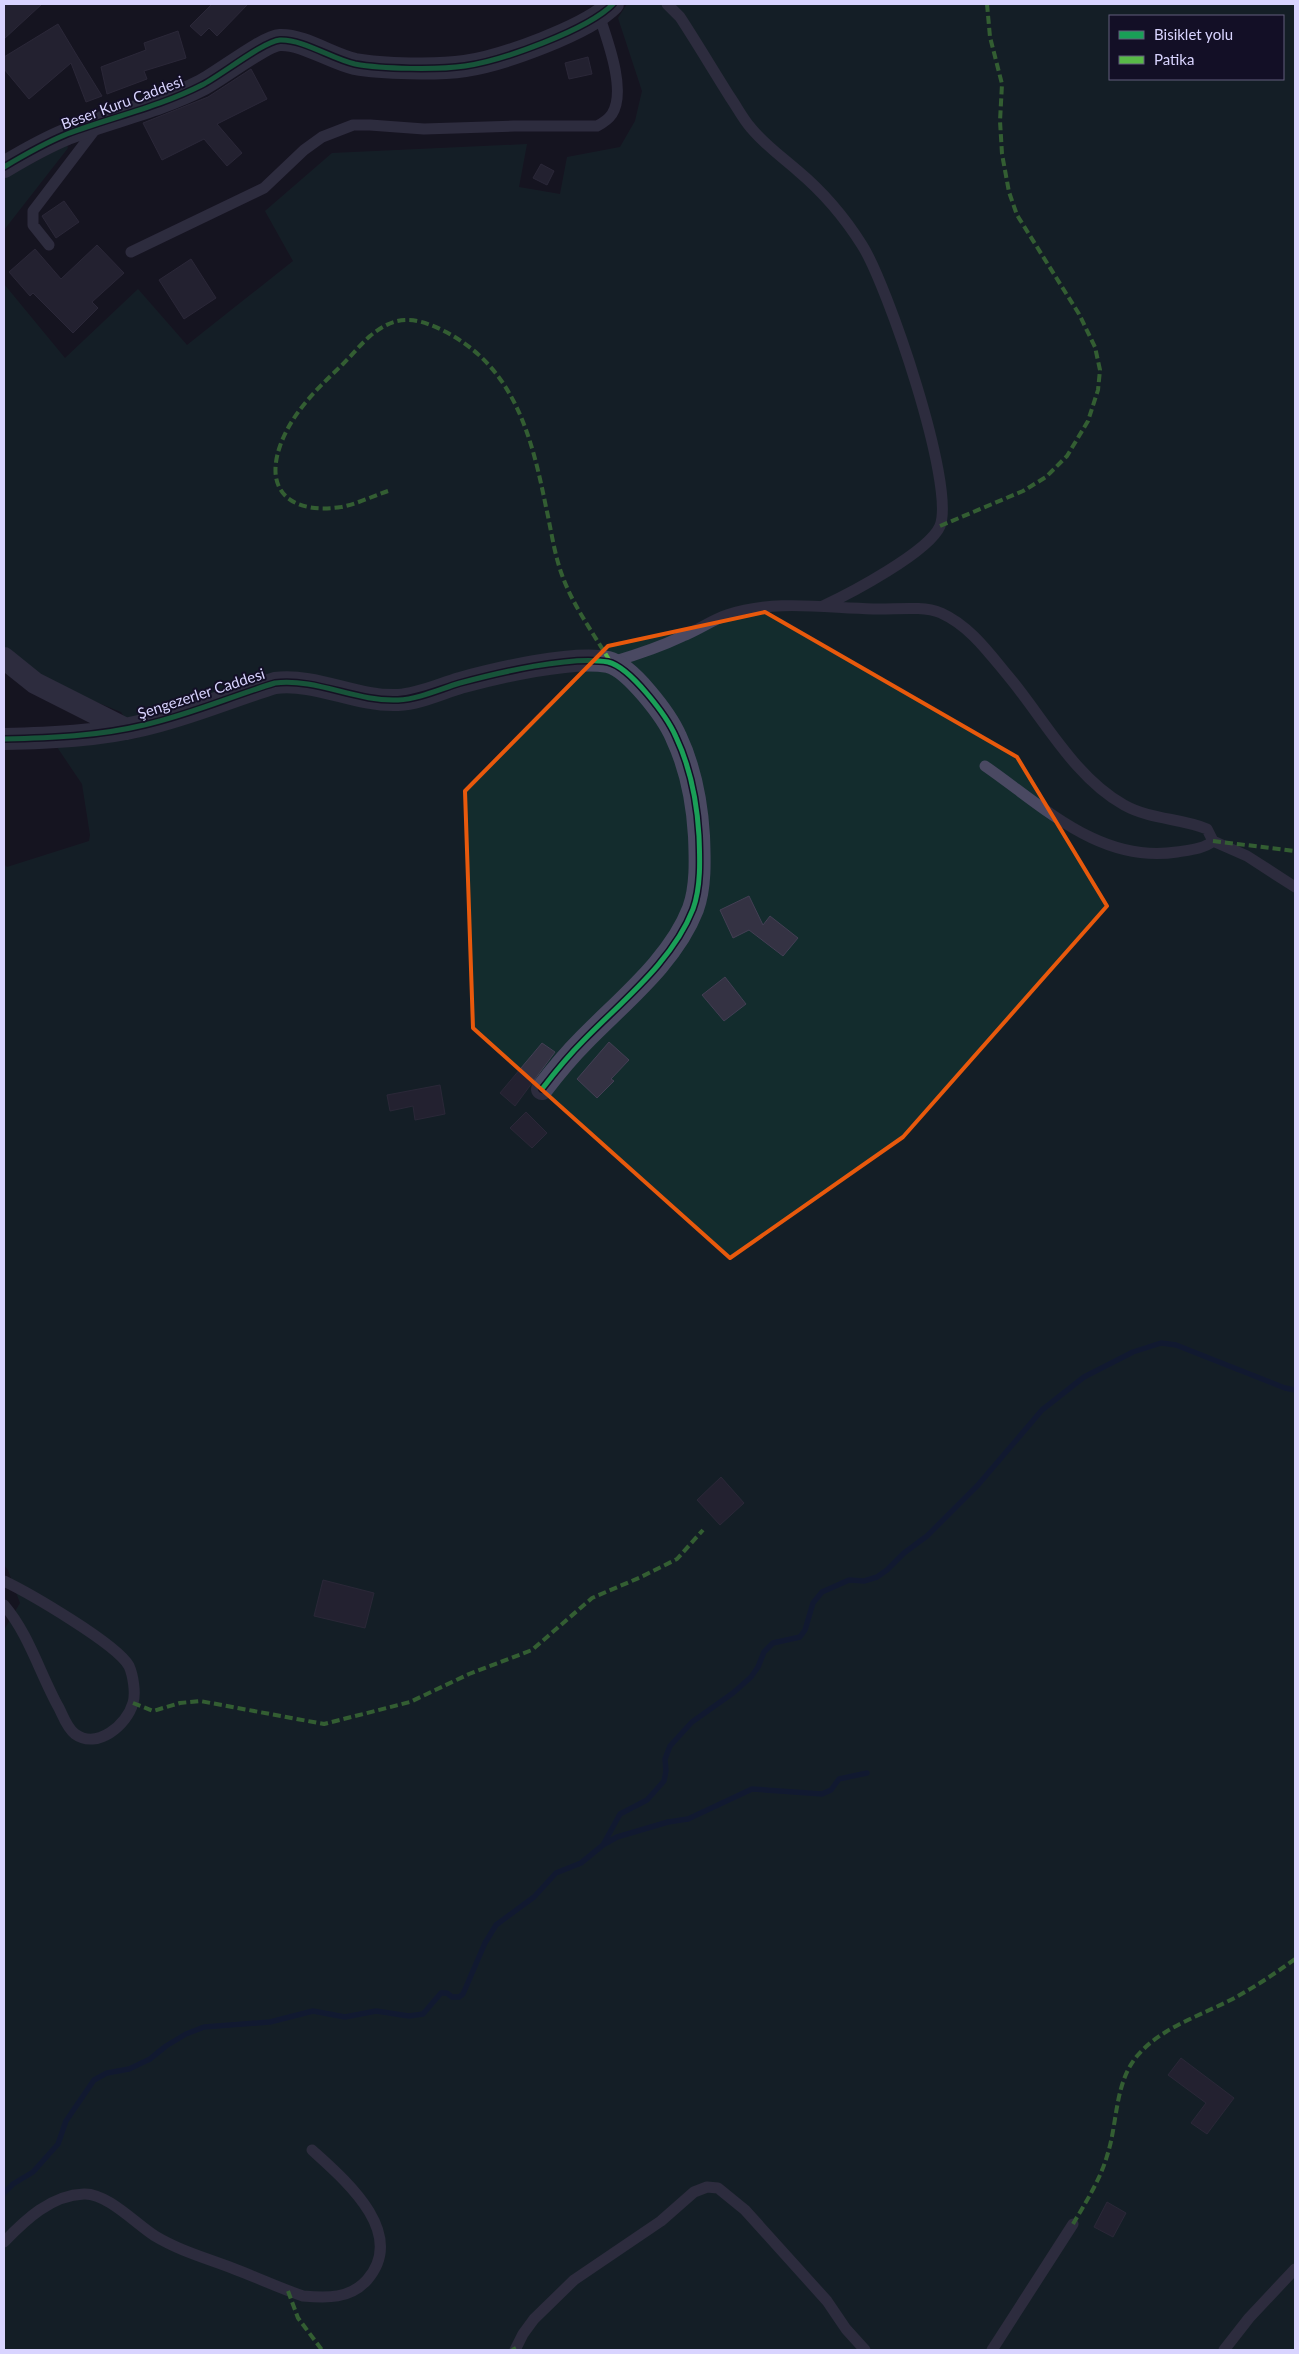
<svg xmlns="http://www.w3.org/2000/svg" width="1299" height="2354" viewBox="0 0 1299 2354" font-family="Lato,sans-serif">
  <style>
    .green { fill: #132c2d; fill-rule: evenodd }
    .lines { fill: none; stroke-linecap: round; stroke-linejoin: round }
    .stream { stroke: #0d2144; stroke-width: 5.5 }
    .building { fill: #343243; stroke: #433f54 }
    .lane { stroke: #4a4962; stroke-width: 11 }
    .street { stroke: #4a4962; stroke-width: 22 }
    .quiet { stroke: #58b947; stroke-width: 4; stroke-dasharray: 8 4; stroke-linecap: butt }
    .cycleway-casing { stroke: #130f26; stroke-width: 8 }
    .cycleway { stroke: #1a9f57; stroke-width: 5 }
    .marked { fill: none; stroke: #e8590c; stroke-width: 4; stroke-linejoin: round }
    .labels { text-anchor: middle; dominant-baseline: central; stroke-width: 4; stroke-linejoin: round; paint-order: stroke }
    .street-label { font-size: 15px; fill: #d9d4ff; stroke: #130f26 }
  </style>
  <rect width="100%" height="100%" fill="#161421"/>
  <!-- green -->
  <path class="green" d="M627 4H1295V2350H4V1630L20 1603 8 1570 4 1565V864L7 867 89 841 90 835 82 784 57 747 138 738 121 712 59 687 16 659 4 646V284L65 358 138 289 187 345 293 261 265 211 332 153 527 144 519 187 560 194 567 157 620 147 635 121 642 91 618 18ZM1110 16H1283V79H1110Z
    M67 145 68 148 4 230V178Z"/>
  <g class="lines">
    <!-- stream -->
    <path class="stream" d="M603 1845 620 1814 647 1800 664 1781 666 1771 665 1759 670 1746 692 1722 733 1693 751 1677 758 1667 764 1652 773 1643 800 1637 805 1630 813 1603 822 1592 849 1580 864 1581 877 1577 887 1570 904 1553 927 1536 978 1485 1042 1410 1084 1377 1133 1352 1161 1343 1176 1345 1285 1388 1295 1390
      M4 2193 13 2184 33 2172 58 2144 66 2121 94 2080 107 2073 129 2069 150 2059 166 2046 186 2034 204 2027 270 2022 313 2011 345 2017 376 2011 409 2016 423 2014 441 1993H447L452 1997H459L463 1994 485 1943 496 1925 534 1897 556 1873 581 1863 603 1845 617 1837 668 1822 688 1819 752 1789 822 1794 831 1790 839 1779 867 1773"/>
  </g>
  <!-- building -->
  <path class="building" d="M4 4H42L4 39Z
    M212 4H248L217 36 209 28 201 36 190 26Z
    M58 24 76 54 102 96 86 102 71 63 29 99 4 69V57Z
    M178 31 186 58 144 71 147 79 107 94 101 67 146 50 144 43Z
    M588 57 592 74 569 79 565 63Z
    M251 69 267 99 217 124 242 153 227 166 204 139 162 160 143 123 208 97Z
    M541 164 554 171 547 185 533 178Z
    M64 201 79 222 56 238 42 216Z
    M97 245 124 273 92 302 98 308 73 333 33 293 30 296 9 272 35 249 61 279Z
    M191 259 216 298 184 319 159 280Z
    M749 896 763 925 770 916 798 938 783 956 749 930 733 938 720 910Z
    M725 977 746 1004 724 1021 702 995Z
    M609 1042 629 1060 611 1079 614 1081 597 1098 577 1079Z
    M542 1043 555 1052 515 1106 500 1093Z
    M440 1085 445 1114 415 1120 413 1106 390 1111 387 1095Z
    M526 1112 547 1133 532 1148 510 1128Z
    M721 1477 744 1503 720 1525 697 1500Z
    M323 1580 374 1593 365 1628 314 1616Z
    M1181 2058 1234 2098 1207 2134 1191 2123 1206 2103 1168 2075Z
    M1107 2202 1126 2213 1113 2237 1094 2227Z"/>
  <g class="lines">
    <!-- lane -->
    <path class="lane" d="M667 4 680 17C697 43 713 70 730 97 737 107 743 119 751 128 765 145 782 157 798 171 823 192 845 218 862 245 887 284 956 485 940 526 929 552 849 594 823 606
      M49 245 33 225V211L97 127
      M131 252 264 188 304 150 322 137 353 125H370L424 129 514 126H597C603 123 608 120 612 114 627 91 607 39 599 15
      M612 662C636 655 660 647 683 636 698 630 712 620 727 615 775 599 825 608 873 609 894 610 921 605 941 613 970 626 989 653 1009 677 1044 719 1075 778 1124 805 1151 820 1181 818 1207 829L1213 841C1204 849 1189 850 1177 852 1100 864 1043 806 985 766
      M1213 841 1247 856 1295 887
      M4 1581C29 1593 117 1644 129 1666 133 1675 136 1693 133 1703 127 1725 97 1750 75 1734 67 1728 63 1716 59 1708 40 1674 29 1634 4 1605
      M4 2242C25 2220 51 2195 84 2194 107 2193 136 2224 155 2236 180 2251 206 2258 232 2268 256 2277 279 2288 303 2296 327 2298 350 2299 367 2280 408 2233 345 2180 312 2150
      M515 2350 523 2334 534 2319 574 2280 661 2221 694 2192 707 2187 718 2188 745 2210 827 2301 846 2329 865 2350
      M992 2350 1073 2224
      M1224 2350 1249 2318 1295 2269"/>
    <!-- street -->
    <path class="street" d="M4 167C24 155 45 143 67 134 112 117 159 107 202 85 220 76 264 41 280 40 303 39 332 59 355 64 382 69 438 70 465 66 501 61 588 30 613 4
      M4 658 35 683 126 729
      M4 739C50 738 99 736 144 725 189 715 232 696 275 683 317 678 356 702 398 700 419 699 440 689 460 683 497 673 572 655 608 662 630 667 667 716 676 737 691 769 697 801 699 836 700 860 701 887 693 909 673 961 622 1001 584 1040 569 1055 555 1072 542 1089"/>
    <!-- quiet -->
    <path class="quiet" d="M388 491C373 496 357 504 341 507 296 514 263 495 280 446 292 412 318 388 343 364 352 355 360 345 370 336 394 316 412 316 440 329 513 364 531 433 546 507 551 529 554 553 562 575 573 606 594 634 611 663
      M940 526 1023 491 1046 477 1067 456 1088 421 1098 390 1100 370 1095 347 1079 314 1017 215 1009 192 1002 154 1000 121 1002 84 990 37 987 4
      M1213 841 1295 851
      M133 1703 153 1711 180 1703 200 1701 324 1724 410 1702 469 1674 532 1650 592 1598 641 1577 677 1559 703 1530
      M1073 2224C1086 2202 1100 2180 1107 2156 1118 2123 1114 2084 1137 2056 1162 2026 1206 2014 1238 1996 1258 1985 1277 1972 1295 1959
      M288 2291 298 2318 322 2350
      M512 2350 516 2348"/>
    <!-- cycleway casing -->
    <g class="cycleway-casing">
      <path id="cycleway" d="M4 167C24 155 45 143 67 134 112 117 159 107 202 85 220 76 264 41 280 40 303 39 332 59 355 64 382 69 438 70 465 66 501 61 588 30 613 4
        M4 739C50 738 99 736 144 725 189 715 232 696 275 683 317 678 356 702 398 700 419 699 440 689 460 683 497 673 572 655 608 662 630 667 667 716 676 737 691 769 697 801 699 836 700 860 701 887 693 909 673 961 622 1001 584 1040 569 1055 555 1072 542 1089"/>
    </g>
    <!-- cycleway -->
    <use href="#cycleway" class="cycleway"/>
  </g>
  <!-- marked area -->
  <path d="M0 0H1299V2354H0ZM765 612 1017 757 1107 906 903 1137 730 1258 473 1028 465 791 608 646Z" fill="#161421" fill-opacity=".55" fill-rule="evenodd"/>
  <path class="marked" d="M765 612 1017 757 1107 906 903 1137 730 1258 473 1028 465 791 608 646Z"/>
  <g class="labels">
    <!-- street labels -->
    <g class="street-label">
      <text transform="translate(122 102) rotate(-20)">Beser Kuru Caddesi</text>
      <text transform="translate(201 693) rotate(-18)">Şengezerler Caddesi</text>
    </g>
  </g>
  <!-- border -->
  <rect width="1299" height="2354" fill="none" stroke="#d9d4ff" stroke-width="10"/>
  <!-- legend -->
  <rect x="1109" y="15" width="175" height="65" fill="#130f26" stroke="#625e7d"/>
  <rect x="1119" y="31" width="25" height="8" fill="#1a9f57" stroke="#625e7d"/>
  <text x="1154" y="40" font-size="15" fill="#d9d4ff">Bisiklet yolu</text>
  <rect x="1119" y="56" width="25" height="8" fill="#58b947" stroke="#625e7d"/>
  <text x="1154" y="65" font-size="15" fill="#d9d4ff">Patika</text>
</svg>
